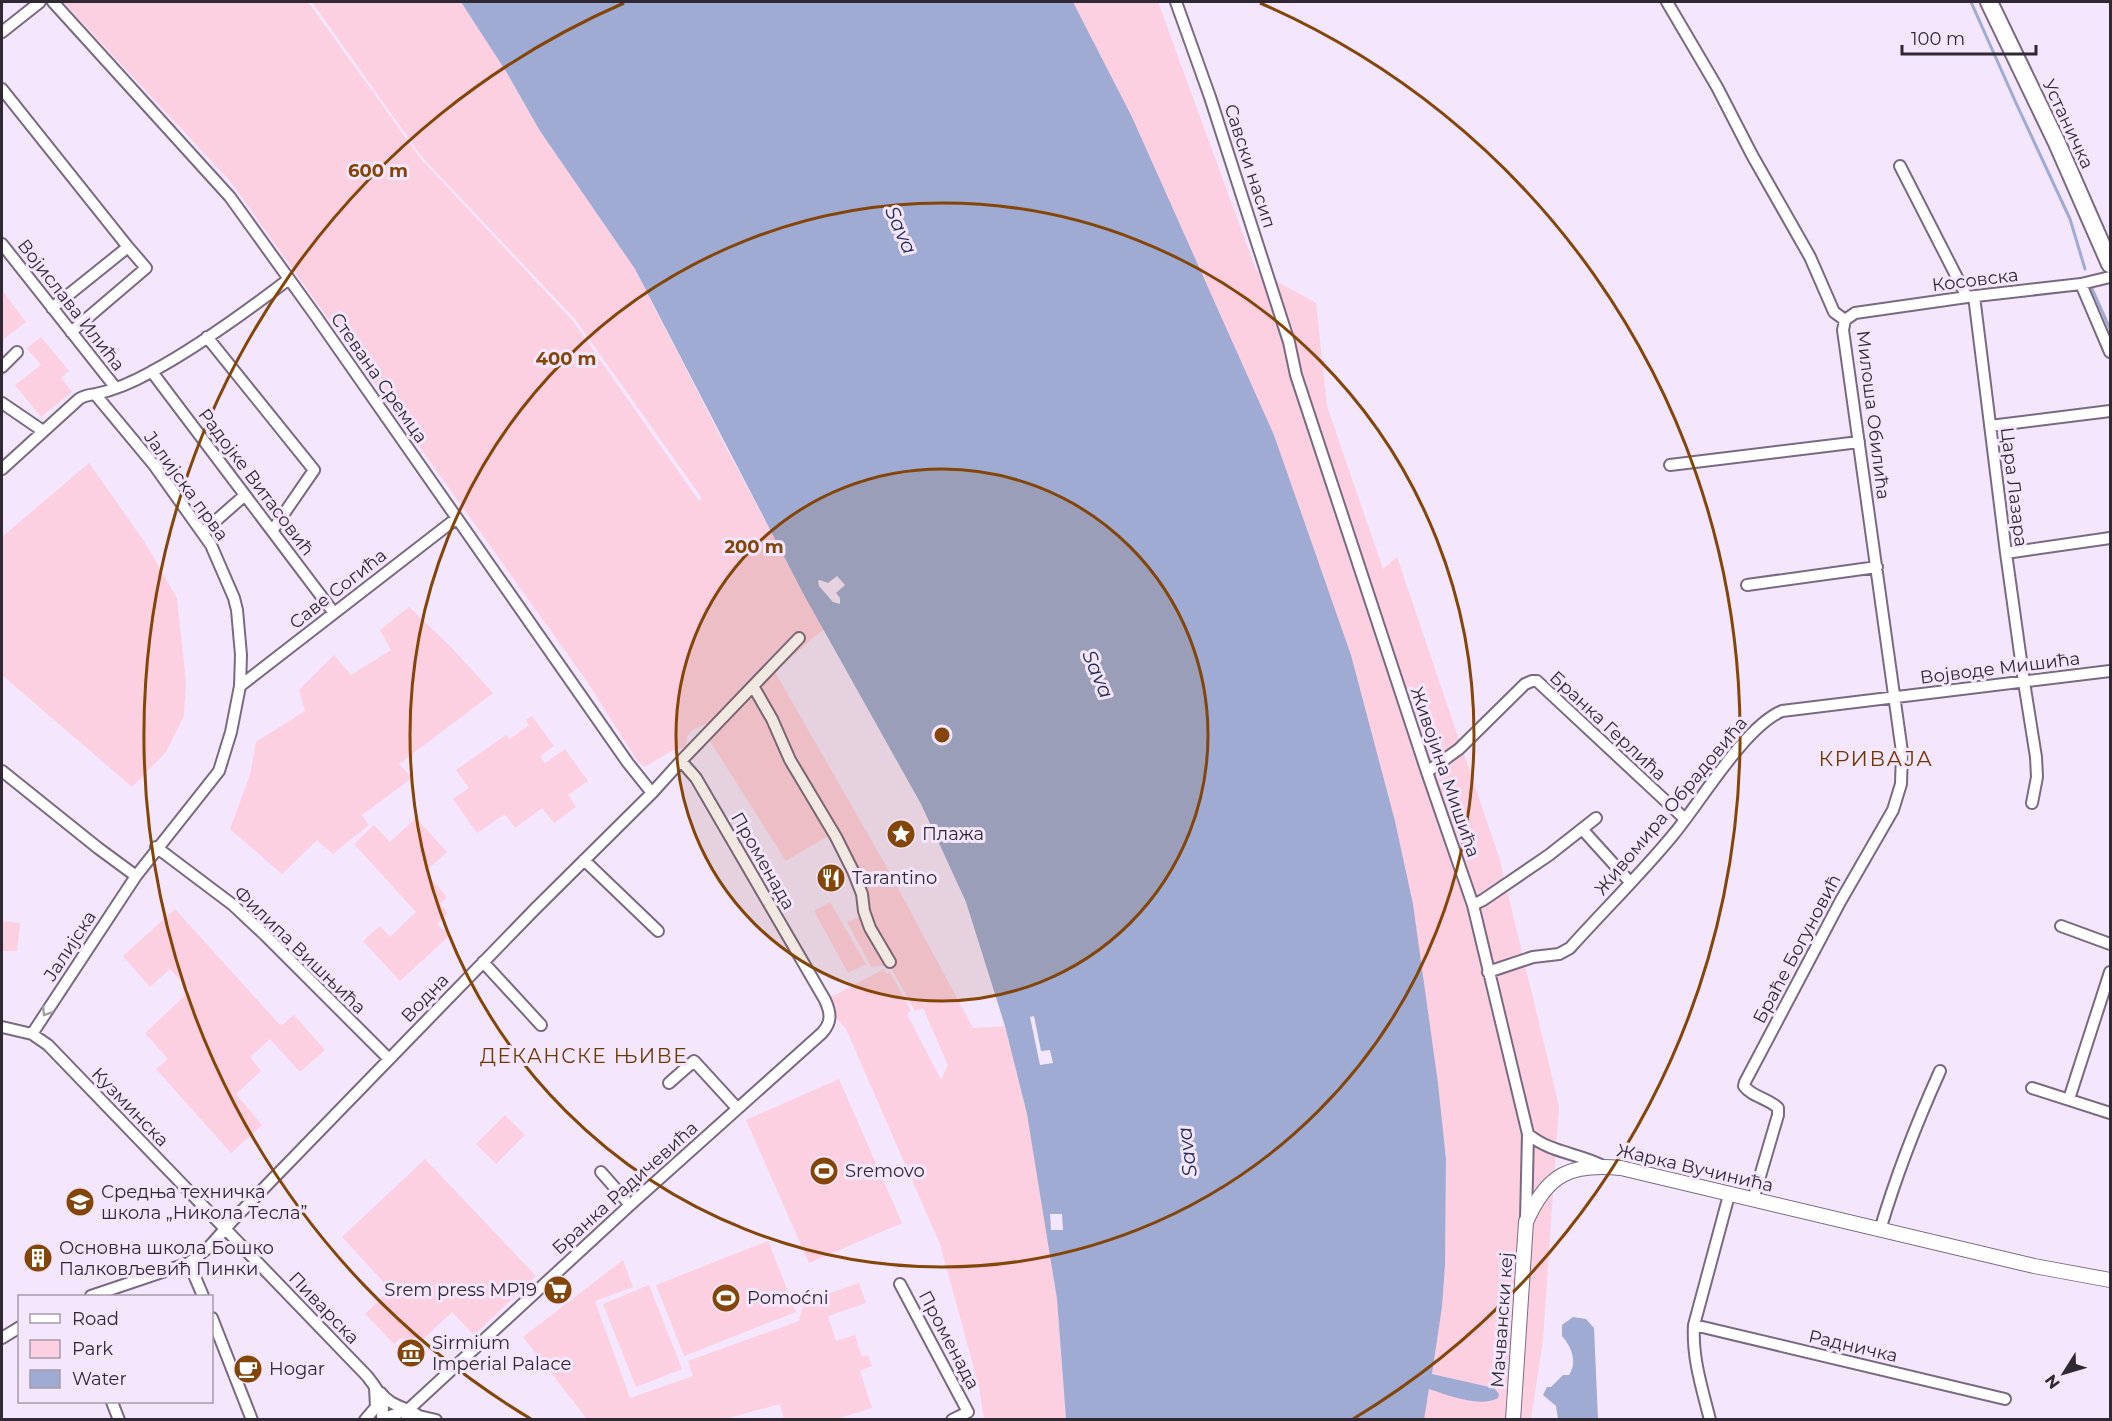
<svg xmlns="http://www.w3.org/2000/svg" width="2112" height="1421" viewBox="0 0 2112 1421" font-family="Montserrat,sans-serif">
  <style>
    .green { fill: #fcd0e0 }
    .water { fill: #9fabd2 }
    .pier { fill: #f4e6fc }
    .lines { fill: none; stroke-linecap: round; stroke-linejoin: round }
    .stream { stroke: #9fabd2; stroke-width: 3 }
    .minor-casing { stroke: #796a82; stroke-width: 14 }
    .tertiary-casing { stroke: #796a82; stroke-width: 16 }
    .primary-casing { stroke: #796a82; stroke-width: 20 }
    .minor { stroke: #fff; stroke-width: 10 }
    .tertiary { stroke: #fff; stroke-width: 14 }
    .primary { stroke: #fff; stroke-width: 16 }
    .oneway { stroke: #a29fa4 }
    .ring { fill: none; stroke: #844509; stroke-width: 3 }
    .labels { text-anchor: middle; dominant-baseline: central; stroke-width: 6; stroke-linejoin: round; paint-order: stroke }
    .street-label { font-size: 18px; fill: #302934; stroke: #f4e6fc }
    .poi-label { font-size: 18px; fill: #302934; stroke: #f4e6fc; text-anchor: start }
    .water-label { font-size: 20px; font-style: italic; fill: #212b5c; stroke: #f4e6fc }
    .neighbourhood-label { font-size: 20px; letter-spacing: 1.5px; fill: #6f3700; stroke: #f4e6fc }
    .quarter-label { font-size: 21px; letter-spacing: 1.5px; fill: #6f3700; stroke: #f4e6fc }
    .centre { fill: #844509; stroke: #f4e6fc; stroke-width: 3 }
    .ring-label { font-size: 18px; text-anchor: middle; font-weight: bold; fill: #844509; stroke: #f4e6fc; stroke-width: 6; stroke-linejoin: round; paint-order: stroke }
  </style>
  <rect width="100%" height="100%" fill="#f4e6fc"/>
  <!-- green -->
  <path class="green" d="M63 2H308L421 159 572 320 699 501 702 498 575 319 422 157 312 2H461L507 73 540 131 635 269 731 457 824 630 813 638 775 672 885 864 973 1028 1005 1026 1027 1114 1042 1201 1057 1299 1066 1419H984L979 1387 940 1244 846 1029 826 1006 825 1000 884 969 886 974 890 972 911 1011 907 1014 941 1080 948 1065 923 1008 915 1011 889 965 871 967 847 922 859 917 861 887 833 833 786 861 708 738 733 711 691 731 687 737 686 747 671 751 645 767 638 762 586 680 230 181Z
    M1073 2H1158L1256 270 1316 303 1327 406 1383 569 1397 557 1499 857 1559 1106 1543 1339 1531 1419H1424L1429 1389 1467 1400 1494 1388 1432 1374 1442 1307 1445 1266 1446 1159 1438 1083 1421 962 1413 904 1395 821 1351 655 1274 435 1132 117Z
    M2 290 26 322 2 340Z
    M41 337 69 371 61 378 72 392 41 417 15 385 41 365 27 348Z
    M89 463 144 541 177 598 186 682 184 716 166 752 132 787 2 675V537Z
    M409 607 450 646 493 693 399 764 412 778 362 815 369 825 333 854 317 840 282 874 230 829 250 775 256 742 305 711 299 690 334 655 351 675 391 650 380 630Z
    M532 716 554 746 540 756 545 763 565 749 588 781 568 795 576 807 554 823 542 808 515 828 505 814 477 833 453 799 469 788 456 770 506 735 510 739 529 725 526 720Z
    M416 818 447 852 425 872 447 897 440 904 448 913 437 924 449 936 400 981 363 941 380 926 390 937 416 912 354 844 374 825 390 842Z
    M830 902 866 964 848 973 814 911Z
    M175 909 281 1026 294 1015 325 1050 300 1072 270 1039 250 1057 261 1071 236 1094 262 1125 231 1153 156 1069 168 1059 145 1033 190 991 170 969 150 987 123 956Z
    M2 921 20 923 17 951H2Z
    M839 1079 902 1223 809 1263 746 1120Z
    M505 1115 525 1135 496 1164 476 1144Z
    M425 1159 536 1276 474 1335 452 1312 418 1344 409 1342 401 1338 394 1344 365 1314 390 1289 342 1237Z
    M768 1241 796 1312 684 1356 656 1285Z
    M623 1260 633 1287 595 1301 630 1398 693 1376 688 1361 799 1321 804 1302 859 1283 866 1303 828 1316 836 1341 855 1335 862 1357 868 1355 872 1366 860 1371 872 1408 836 1419H784L780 1404 725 1419H587L523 1337Z
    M649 1285 682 1369 636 1387 603 1304Z"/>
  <!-- water -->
  <path class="water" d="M461 2H1073L1132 117 1274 435 1351 655 1395 821 1413 904 1438 1083 1446 1159 1445 1266 1442 1307 1432 1374 1494 1388 1499 1394 1498 1398C1480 1408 1447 1395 1429 1389L1424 1420 1066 1419 1057 1299 1027 1114 1005 1026 966 902 921 804 804 595 635 269 540 131 507 73Z
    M1573 1317 1586 1319 1594 1328 1598 1419H1558L1556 1406 1543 1395 1547 1387H1551L1563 1375H1569C1578 1362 1571 1346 1562 1336V1325Z"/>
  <!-- pier -->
  <path class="pier" d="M837 576 845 585 836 593 840 598V604L833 602 819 586 818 581 820 580 828 583Z
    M1034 1016 1041 1051 1050 1050 1053 1063 1040 1065 1030 1017Z
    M1050 1214H1062L1063 1230H1051Z"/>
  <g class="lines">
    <!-- stream -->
    <path class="stream" d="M1971 2 2016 103 2070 219 2085 269
      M2090 284 2110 329"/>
    <!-- minor casing -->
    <g class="minor-casing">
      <path id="minor" d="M53 2 230 197 315 315 628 763 652 793
        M1176 2 1210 97 1289 342 1296 375 1427 772 1473 905 1528 1134 1526 1219
        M1667 2 1717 87 1752 155 1810 257 1834 312 1845 320
        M2 32 40 2
        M2 89 128 247 52 308
        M1900 166 1967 297
        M2 244 115 387
        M2081 284 2110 352
        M1974 296 2006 553 2024 682 2036 757 2037 777 2032 803
        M1845 320 1855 313 1967 297 2081 284 2110 277
        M71 332 146 268 128 247
        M207 337 314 470 272 531
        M2 367 17 352
        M152 372 334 613
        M2 403 43 431
        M1990 426 2110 411
        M1670 465 1859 442
        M2 469 79 399C85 395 89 395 96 394 114 390 135 381 151 372 198 347 247 311 289 279
        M203 532 245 495
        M2006 553 2110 538
        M1747 585 1877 567
        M240 686 457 518
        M753 686 772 719 790 760 836 837 853 871 862 894 864 911 870 928 890 962
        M681 761 799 638
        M2 771 98 848 136 876
        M1427 772 1459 749 1525 684 1532 681H1537L1685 819
        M1582 829 1630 882
        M156 847 233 905 265 935 389 1059
        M584 860 658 931
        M1473 905 1483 900 1549 855 1596 818
        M2061 926 2110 944
        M483 962 541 1025
        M1488 972 1533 957 1559 954 1570 948C1604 910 1641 874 1673 835 1700 803 1744 727 1782 711L2110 671
        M2 1027 32 1034 48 1045 367 1376C377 1389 386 1399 382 1416
        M32 1034 136 876 219 771 231 732 240 686 241 655 237 610 234 598 211 545 154 465 95 394
        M669 1083 694 1061 737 1108
        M2032 1088 2110 1113
        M2069 1099 2110 972
        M1528 1134C1550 1153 1579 1153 1603 1166
        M601 1172 630 1205
        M1753 1200 1778 1115V1108C1768 1098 1752 1097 1744 1086L1745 1082 1840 902 1893 810 1901 784 1902 752 1843 330 1845 320
        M1880 1230C1896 1176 1917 1122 1940 1071
        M189 1263 203 1296
        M900 1284 968 1412 952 1420
        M91 1296 189 1263 209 1247 233 1220 535 909 652 793 681 761 696 778 825 1000C831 1013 832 1022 822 1033L630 1205 409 1409 385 1418
        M212 1318 252 1420
        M1694 1325 2005 1399
        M2 1338 20 1327
        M381 1393C390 1406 406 1407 419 1416
        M112 1402 119 1420
        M365 1420 376 1407 375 1388
        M406 1420 419 1416 436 1420
        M1710 1420C1702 1388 1692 1358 1694 1325L1729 1195"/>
    </g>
    <!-- tertiary casing -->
    <g class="tertiary-casing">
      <path id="tertiary" d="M1513 1420 1526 1222C1547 1174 1570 1163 1621 1168L2034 1266 2110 1280"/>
    </g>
    <!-- primary casing -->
    <g class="primary-casing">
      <path id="primary" d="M1989 2 2057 143 2110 264"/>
    </g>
    <!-- minor -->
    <use href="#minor" class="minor"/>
    <!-- tertiary -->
    <use href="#tertiary" class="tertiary"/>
    <!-- primary -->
    <use href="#primary" class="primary"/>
  </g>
  <!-- one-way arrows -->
  <defs><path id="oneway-chevron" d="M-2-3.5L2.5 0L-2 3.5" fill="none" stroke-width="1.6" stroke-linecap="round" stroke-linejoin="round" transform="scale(1.5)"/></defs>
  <use class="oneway" href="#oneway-chevron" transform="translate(46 1012) rotate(123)"/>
  <!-- distance rings -->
  <circle cx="942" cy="735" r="266" fill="#844509" fill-opacity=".12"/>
  <g class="ring">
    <circle cx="942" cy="735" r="266"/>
    <circle cx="942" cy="735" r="532"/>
    <path d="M531 1419A798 798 0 0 1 624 3M1260 3A798 798 0 0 1 1353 1419"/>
  </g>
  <!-- icons -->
  <defs>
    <g id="sight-disc" transform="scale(1.5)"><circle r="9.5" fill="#844509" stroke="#f4e6fc"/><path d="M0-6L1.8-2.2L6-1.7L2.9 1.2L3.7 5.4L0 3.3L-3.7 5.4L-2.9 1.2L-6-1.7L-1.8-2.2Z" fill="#fff"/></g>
    <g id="restaurant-disc" transform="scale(1.5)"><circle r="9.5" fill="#844509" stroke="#f4e6fc"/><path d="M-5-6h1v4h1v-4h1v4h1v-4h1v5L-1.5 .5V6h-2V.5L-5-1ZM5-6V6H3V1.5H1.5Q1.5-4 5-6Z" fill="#fff"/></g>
    <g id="stadium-disc" transform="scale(1.5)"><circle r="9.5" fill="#844509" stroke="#f4e6fc"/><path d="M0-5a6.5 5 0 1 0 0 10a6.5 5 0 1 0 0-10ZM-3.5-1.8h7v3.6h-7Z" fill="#fff"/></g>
    <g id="school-disc" transform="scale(1.5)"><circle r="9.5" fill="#844509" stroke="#f4e6fc"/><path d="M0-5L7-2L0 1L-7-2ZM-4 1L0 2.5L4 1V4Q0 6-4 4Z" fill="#fff"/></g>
    <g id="building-disc" transform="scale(1.5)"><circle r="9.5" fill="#844509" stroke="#f4e6fc"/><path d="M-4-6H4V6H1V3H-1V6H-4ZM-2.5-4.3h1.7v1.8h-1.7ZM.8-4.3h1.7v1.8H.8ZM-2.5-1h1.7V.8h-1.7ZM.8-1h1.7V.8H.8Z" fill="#fff"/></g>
    <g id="supermarket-disc" transform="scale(1.5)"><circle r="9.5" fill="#844509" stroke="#f4e6fc"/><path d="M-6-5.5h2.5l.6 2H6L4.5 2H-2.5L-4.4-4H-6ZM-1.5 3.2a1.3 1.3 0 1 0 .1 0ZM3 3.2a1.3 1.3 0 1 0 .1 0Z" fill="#fff"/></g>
    <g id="museum-disc" transform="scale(1.5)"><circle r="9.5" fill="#844509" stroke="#f4e6fc"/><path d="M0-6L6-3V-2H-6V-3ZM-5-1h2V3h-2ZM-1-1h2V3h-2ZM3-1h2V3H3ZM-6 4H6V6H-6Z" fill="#fff"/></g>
    <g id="cafe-disc" transform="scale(1.5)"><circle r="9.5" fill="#844509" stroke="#f4e6fc"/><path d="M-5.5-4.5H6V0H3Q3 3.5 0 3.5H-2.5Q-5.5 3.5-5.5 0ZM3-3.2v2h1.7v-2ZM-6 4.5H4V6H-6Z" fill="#fff"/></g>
  </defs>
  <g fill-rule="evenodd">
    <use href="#sight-disc" x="901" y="834"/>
    <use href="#restaurant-disc" x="831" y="878"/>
    <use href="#stadium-disc" x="824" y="1171"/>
    <use href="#school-disc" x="80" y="1202"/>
    <use href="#building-disc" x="38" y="1258"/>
    <use href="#supermarket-disc" x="558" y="1290"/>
    <use href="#stadium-disc" x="726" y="1298"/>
    <use href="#museum-disc" x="411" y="1353"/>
    <use href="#cafe-disc" x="248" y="1369"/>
  </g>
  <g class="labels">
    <!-- street labels -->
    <g class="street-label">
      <text transform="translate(2068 124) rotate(65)">Устаничка</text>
      <text transform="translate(1250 166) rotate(72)">Савски насип</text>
      <text transform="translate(1975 280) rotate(-7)">Косовска</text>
      <text transform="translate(71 305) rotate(52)">Војислава Илића</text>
      <text transform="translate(379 378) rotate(55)">Стевана Сремца</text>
      <text transform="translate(1873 415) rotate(83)">Милоша Обилића</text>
      <text transform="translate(256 482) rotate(53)">Радојке Витасовић</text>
      <text transform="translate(186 486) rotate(54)">Јалијска прва</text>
      <text transform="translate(2014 487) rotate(83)">Цара Лазара</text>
      <text transform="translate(338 589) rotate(-38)">Саве Согића</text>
      <text transform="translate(2000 668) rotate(-7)">Војводе Мишића</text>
      <text transform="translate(1608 726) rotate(43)">Бранка Герлића</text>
      <text transform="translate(1445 772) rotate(71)">Живојина Мишића</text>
      <text transform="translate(1671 806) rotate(-50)">Живомира Обрадовића</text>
      <text transform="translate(763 861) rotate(60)">Променада</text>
      <text transform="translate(70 946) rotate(-57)">Јалијска</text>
      <text transform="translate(1797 949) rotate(-62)">Браће Богуновић</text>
      <text transform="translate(300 950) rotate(44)">Филипа Вишњића</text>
      <text transform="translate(425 998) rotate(-46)">Водна</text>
      <text transform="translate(130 1107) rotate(46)">Кузминска</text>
      <text transform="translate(1695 1168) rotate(13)">Жарка Вучинића</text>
      <text transform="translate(625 1188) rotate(-42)">Бранка Радичевића</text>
      <text transform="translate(324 1308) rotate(46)">Пиварска</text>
      <text transform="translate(1502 1320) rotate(-86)">Мачвански кеј</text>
      <text transform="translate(949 1340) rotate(62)">Променада</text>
      <text transform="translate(1853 1346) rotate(13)">Радничка</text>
    </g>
    <!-- poi labels -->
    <g class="poi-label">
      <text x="922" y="834">Плажа</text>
      <text x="852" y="878">Tarantino</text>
      <text x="845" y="1171">Sremovo</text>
      <text x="101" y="1192">Средња техничка<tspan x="101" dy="21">школа „Никола Тесла”</tspan></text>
      <text x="59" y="1248">Основна школа Бошко<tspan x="59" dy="21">Палковљевић Пинки</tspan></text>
      <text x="537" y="1290" text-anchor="end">Srem press MP19</text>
      <text x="747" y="1298">Pomoćni</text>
      <text x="432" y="1343">Sirmium<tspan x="432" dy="21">Imperial Palace</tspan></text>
      <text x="269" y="1369">Hogar</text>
    </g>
    <!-- water labels -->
    <g class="water-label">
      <text transform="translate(901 230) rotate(66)">Sava</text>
      <text transform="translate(1098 674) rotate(67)">Sava</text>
      <text transform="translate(1187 1152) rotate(-97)">Sava</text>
    </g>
    <!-- neighbourhood labels -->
    <g class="neighbourhood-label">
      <text x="584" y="1056">ДЕКАНСКЕ ЊИВЕ</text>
    </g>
    <!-- quarter labels -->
    <g class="quarter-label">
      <text x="1876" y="758">КРИВАЈА</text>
    </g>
  </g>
  <circle cx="942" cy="735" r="9" class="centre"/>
  <g class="ring-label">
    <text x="378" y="177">600 m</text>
    <text x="566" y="365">400 m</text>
    <text x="754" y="553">200 m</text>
  </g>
  <!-- border -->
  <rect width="2112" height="1421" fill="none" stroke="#302934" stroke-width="6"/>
  <!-- legend -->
  <rect x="18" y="1295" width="195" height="108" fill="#f4e6fc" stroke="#a69aac" stroke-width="1.5"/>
  <rect x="30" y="1314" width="30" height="9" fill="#ffffff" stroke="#a69aac" stroke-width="1.5"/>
  <text x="72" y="1325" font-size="18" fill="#302934">Road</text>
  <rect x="30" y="1340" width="30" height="18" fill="#fcd0e0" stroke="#a69aac" stroke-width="1.5"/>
  <text x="72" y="1355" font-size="18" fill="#302934">Park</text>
  <rect x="30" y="1370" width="30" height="18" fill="#9fabd2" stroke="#a69aac" stroke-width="1.5"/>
  <text x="72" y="1385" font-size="18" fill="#302934">Water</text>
  <!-- north arrow -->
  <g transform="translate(2064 1373) rotate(233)" stroke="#f4e6fc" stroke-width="4.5" paint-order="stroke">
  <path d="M0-4.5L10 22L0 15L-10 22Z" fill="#302934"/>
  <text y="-9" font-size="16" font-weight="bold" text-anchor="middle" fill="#302934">N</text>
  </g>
  <!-- scale -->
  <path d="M1902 45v9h134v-9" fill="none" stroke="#302934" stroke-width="3"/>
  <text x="1911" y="45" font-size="18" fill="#302934" stroke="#f4e6fc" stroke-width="4.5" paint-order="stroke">100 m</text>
</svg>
